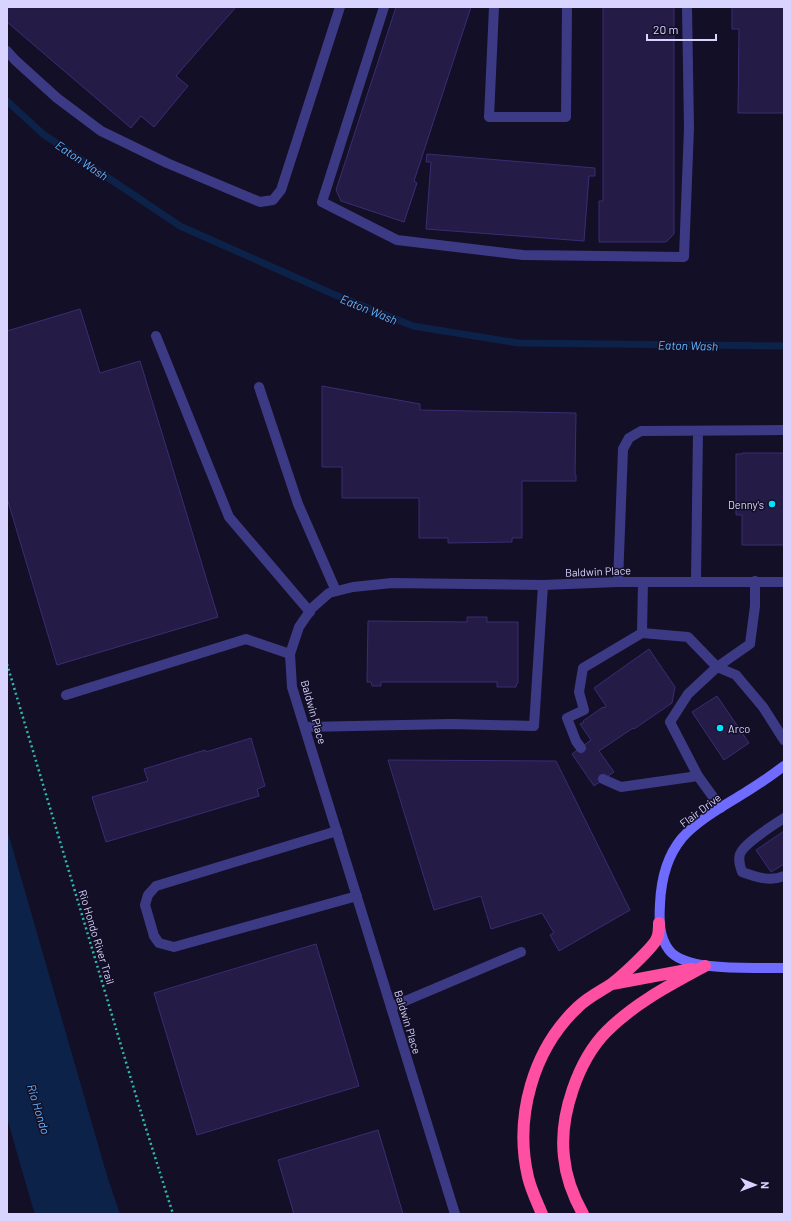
<svg xmlns="http://www.w3.org/2000/svg" width="791" height="1221" viewBox="0 0 791 1221" font-family="Barlow,sans-serif">
  <style>
    .water { fill: #0c2248 }
    .lines { fill: none; stroke-linecap: round; stroke-linejoin: round }
    .stream { stroke: #0c2248; stroke-width: 7 }
    .building { fill: #241b47; stroke: #3b2d73 }
    .path { stroke: #2fb8b0; stroke-width: 2.5; stroke-dasharray: 2 3; stroke-linecap: butt }
    .lane { stroke: #3d3a85; stroke-width: 10 }
    .street { stroke: #3d3a85; stroke-width: 10 }
    .secondary { stroke: #6f6bff; stroke-width: 10 }
    .highway { stroke: #ff4fa3; stroke-width: 12 }
    .poi-dot { fill: #00e5ff; stroke: #130f26; stroke-width: 1.5 }
    .labels { text-anchor: middle; dominant-baseline: central; stroke-width: 3; stroke-linejoin: round; paint-order: stroke }
    .poi-label { font-size: 11px; fill: #d9d4ff; stroke: #130f26; text-anchor: end }
    .street-label { font-size: 11px; fill: #d9d4ff; stroke: #130f26 }
    .water-label { font-size: 12px; font-style: italic; fill: #62b6ff; stroke: #130f26 }
  </style>
  <rect width="100%" height="100%" fill="#130f26"/>
  <!-- water -->
  <path class="water" d="M7 829 108 1179 120 1214H35L32 1205 7 1118Z"/>
  <g class="lines">
    <!-- stream -->
    <path class="stream" d="M7 101 43 134 180 226 333 294 413 326 518 343 784 346"/>
  </g>
  <!-- building -->
  <path class="building" d="M7 7H236L176 76 188 86 154 127 141 116 131 128 7 22Z
    M396 7H471L414 181 417 183 404 222 341 201 336 190Z
    M603 7H674V234L666 242H599V201H603Z
    M732 7H784V113H738L739 29H732Z
    M427 154 595 168V176H589L584 241 426 229 431 162H426Z
    M80 309 100 373 140 361 218 617 57 665 7 498V331Z
    M322 386 420 404V410L576 413 575 475H576V481H522V538H512V542L448 543V538H419V498H342V467H322Z
    M742 453H784V545H742V515H736V454H742Z
    M467 617H487V622H518V683H517L516 687H497V682H381V686H372L371 682H367L368 621 467 622Z
    M649 649 675 687 672 703 634 729 633 728 599 751 614 772 594 786 572 754 591 740 580 724 584 722 583 721 603 707 604 708 606 706 594 688Z
    M717 696 749 743 724 760 692 712Z
    M251 738 265 786 257 789 259 796 106 842 92 797 148 781 144 769 205 750 206 752Z
    M388 760 556 761 630 910 559 951 550 935 554 933 542 913 491 929 481 896 434 910Z
    M784 831V864L771 872 756 850Z
    M316 944 359 1086 197 1135 154 993Z
    M378 1130 403 1214H294L278 1160Z"/>
  <g class="lines">
    <!-- path -->
    <path class="path" d="M7 664 143 1119 173 1214"/>
    <!-- lane -->
    <path class="lane" d="M384 7 322 202 397 240 523 255 684 257 689 128 687 7
      M494 7 489 117H566L567 7
      M7 51 15 60 57 98 101 131 167 163 260 202 273 200 281 190 340 7
      M156 336 229 517 310 612
      M259 387 298 504 336 591
      M696 581 698 431
      M618 582 623 449 629 438 641 431 784 430
      M643 582 642 633 688 637 717 667 736 675 763 707 784 740
      M66 695 246 639 290 654
      M305 727 451 724 534 726 543 585
      M581 748 576 741 567 718 584 710 579 692 583 668 642 633
      M603 779 621 787 698 776
      M721 808 698 776 670 722 688 694 717 667 750 644 755 606V581
      M784 818C774 825 744 843 740 854 738 860 740 866 742 872 756 877 770 882 784 876
      M337 831 156 886 148 895 145 905 154 936 159 943 174 947 357 896
      M391 1007 521 952"/>
    <!-- street -->
    <path class="street" d="M455 1214 292 687 290 654 299 627 312 608 329 593 353 587 392 583 543 585 618 582H784"/>
    <!-- secondary -->
    <path class="secondary" d="M784 766C772 775 759 784 746 792 724 806 699 819 682 838 667 856 661 881 660 904 659 920 659 937 669 950 686 973 757 967 784 968"/>
    <!-- highway -->
    <path class="highway" d="M612 984 692 969
      M542 1214C537 1202 531 1190 528 1177 514 1117 533 1049 578 1007 587 998 599 992 610 985 619 979 654 947 657 938 659 934 659 928 659 923
      M583 1214C573 1196 566 1178 564 1157 559 1116 578 1060 607 1031 635 1003 670 985 705 966"/>
  </g>
  <!-- markers -->
  <g class="poi-dot">
    <circle cx="772" cy="504" r="4"/>
    <circle cx="720" cy="728" r="4"/>
  </g>
  <g class="labels">
    <!-- poi labels -->
    <g class="poi-label">
      <text x="764" y="504">Denny's</text>
      <text x="728" y="728" text-anchor="start">Arco</text>
    </g>
    <!-- street labels -->
    <g class="street-label">
      <text transform="translate(598 571) rotate(-2)">Baldwin Place</text>
      <text transform="translate(314 712) rotate(74)">Baldwin Place</text>
      <text transform="translate(700 810) rotate(-37)">Flair Drive</text>
      <text transform="translate(97 937) rotate(73)">Rio Hondo River Trail</text>
      <text transform="translate(408 1022) rotate(73)">Baldwin Place</text>
    </g>
    <!-- water labels -->
    <g class="water-label">
      <text transform="translate(82 160) rotate(34)">Eaton Wash</text>
      <text transform="translate(369 309) rotate(22)">Eaton Wash</text>
      <text transform="translate(688 345) rotate(1)">Eaton Wash</text>
      <text transform="translate(39 1109) rotate(73)">Rio Hondo</text>
    </g>
  </g>
  <!-- border -->
  <rect width="791" height="1221" fill="none" stroke="#d9d4ff" stroke-width="16"/>
  <!-- north arrow -->
  <g transform="translate(755 1185) rotate(91)" stroke="#130f26" stroke-width="3" paint-order="stroke">
  <path d="M0-3L7 15L0 10L-7 15Z" fill="#d9d4ff"/>
  <text y="-6" font-size="11" font-weight="bold" text-anchor="middle" fill="#d9d4ff">N</text>
  </g>
  <!-- scale -->
  <path d="M647 34v6h69v-6" fill="none" stroke="#d9d4ff" stroke-width="2"/>
  <text x="653" y="34" font-size="12" fill="#d9d4ff" stroke="#130f26" stroke-width="3" paint-order="stroke">20 m</text>
</svg>
